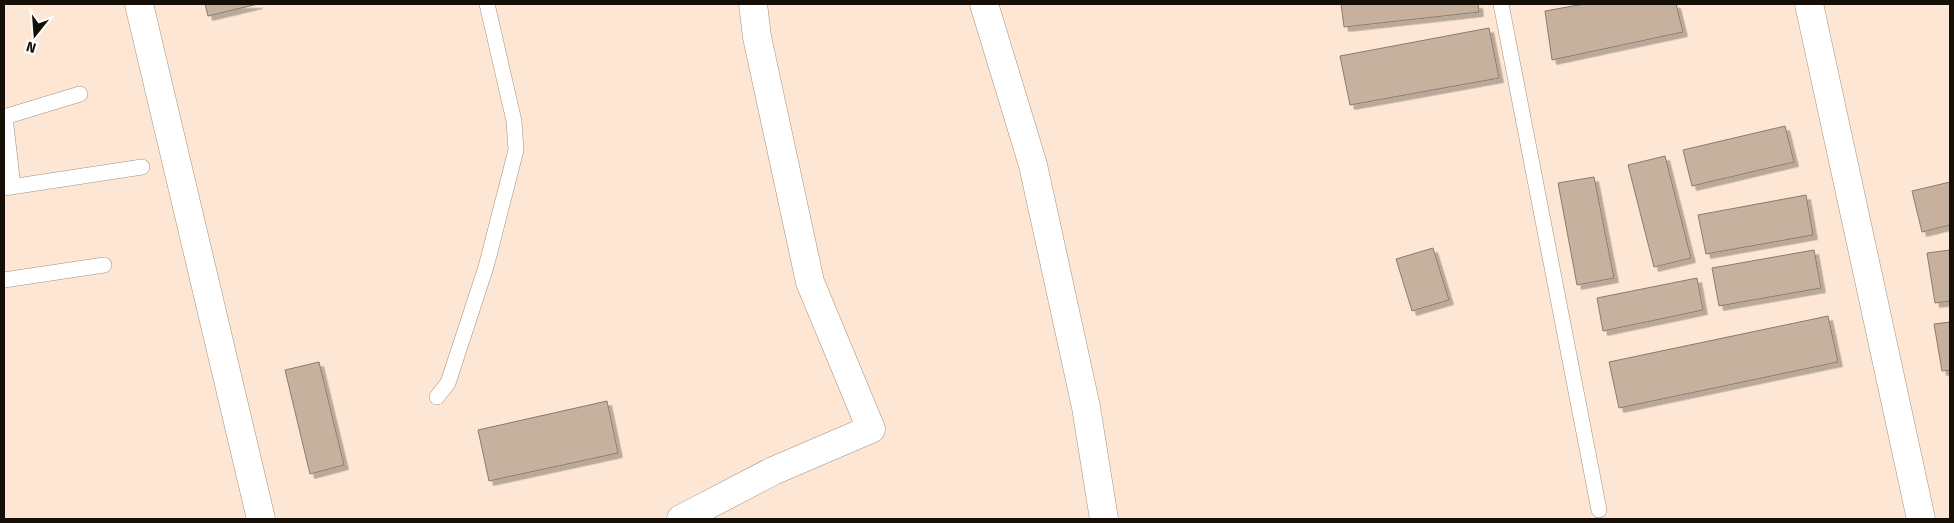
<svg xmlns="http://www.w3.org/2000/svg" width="1954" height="523" viewBox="0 0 1954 523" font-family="'Fira Sans',sans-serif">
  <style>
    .building { fill: #c6b19f; stroke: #8d7a68; filter: url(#shadow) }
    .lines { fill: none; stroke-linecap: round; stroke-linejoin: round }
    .service-casing { stroke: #a4907e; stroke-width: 16 }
    .minor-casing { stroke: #a4907e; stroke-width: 29 }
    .service { stroke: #fff; stroke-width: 15 }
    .minor { stroke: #fff; stroke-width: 28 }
  </style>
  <defs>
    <filter id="shadow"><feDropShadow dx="4.5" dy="4.5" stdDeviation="0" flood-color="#0004"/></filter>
  </defs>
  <rect width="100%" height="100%" fill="#fde7d4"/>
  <!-- building -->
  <path class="building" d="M205 4H258L208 16Z
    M1341 4H1478L1479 12 1344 27Z
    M1584 4H1676L1683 32 1552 60 1545 11Z
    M1489 28 1499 78 1350 105 1340 56Z
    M1785 126 1794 162 1692 186 1683 150Z
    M1665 156 1691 258 1654 267 1628 165Z
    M1594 177 1614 278 1577 285 1558 183Z
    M1950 182V225L1922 232 1912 191Z
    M1806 195 1813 235 1706 254 1698 215Z
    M1433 248 1449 300 1412 311 1396 259Z
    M1814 250 1821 288 1719 306 1712 268Z
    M1950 250V301L1935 303 1927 253Z
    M1697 278 1703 310 1603 331 1597 298Z
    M1828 316 1838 362 1619 408 1609 362Z
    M1950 322V370L1942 371 1934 324Z
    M319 362 344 465 310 474 285 370Z
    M607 401 618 453 489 481 478 430Z"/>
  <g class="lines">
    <!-- service casing -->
    <g class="service-casing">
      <path id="service" d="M1501 4 1599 510
        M4 117 80 94
        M5 117 13 186
        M4 188 142 167
        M4 280 104 265
        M437 397 448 383 486 267 516 150 514 121 487 4"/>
    </g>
    <!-- minor casing -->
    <g class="minor-casing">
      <path id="minor" d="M139 4 261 519
        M984 4 1033 165 1086 407 1104 519
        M1809 4 1921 519
        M681 519 773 471 871 429 810 282 757 37 753 4"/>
    </g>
    <!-- service -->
    <use href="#service" class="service"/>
    <!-- minor -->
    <use href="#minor" class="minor"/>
  </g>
  <!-- border -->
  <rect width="1954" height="523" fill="none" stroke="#150f08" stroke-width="10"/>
  <!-- north arrow -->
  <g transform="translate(35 35) rotate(197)" stroke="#ffffff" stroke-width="4" paint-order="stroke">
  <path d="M0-4L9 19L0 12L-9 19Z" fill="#150f08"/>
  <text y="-8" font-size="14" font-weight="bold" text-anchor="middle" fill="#150f08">N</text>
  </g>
</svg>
